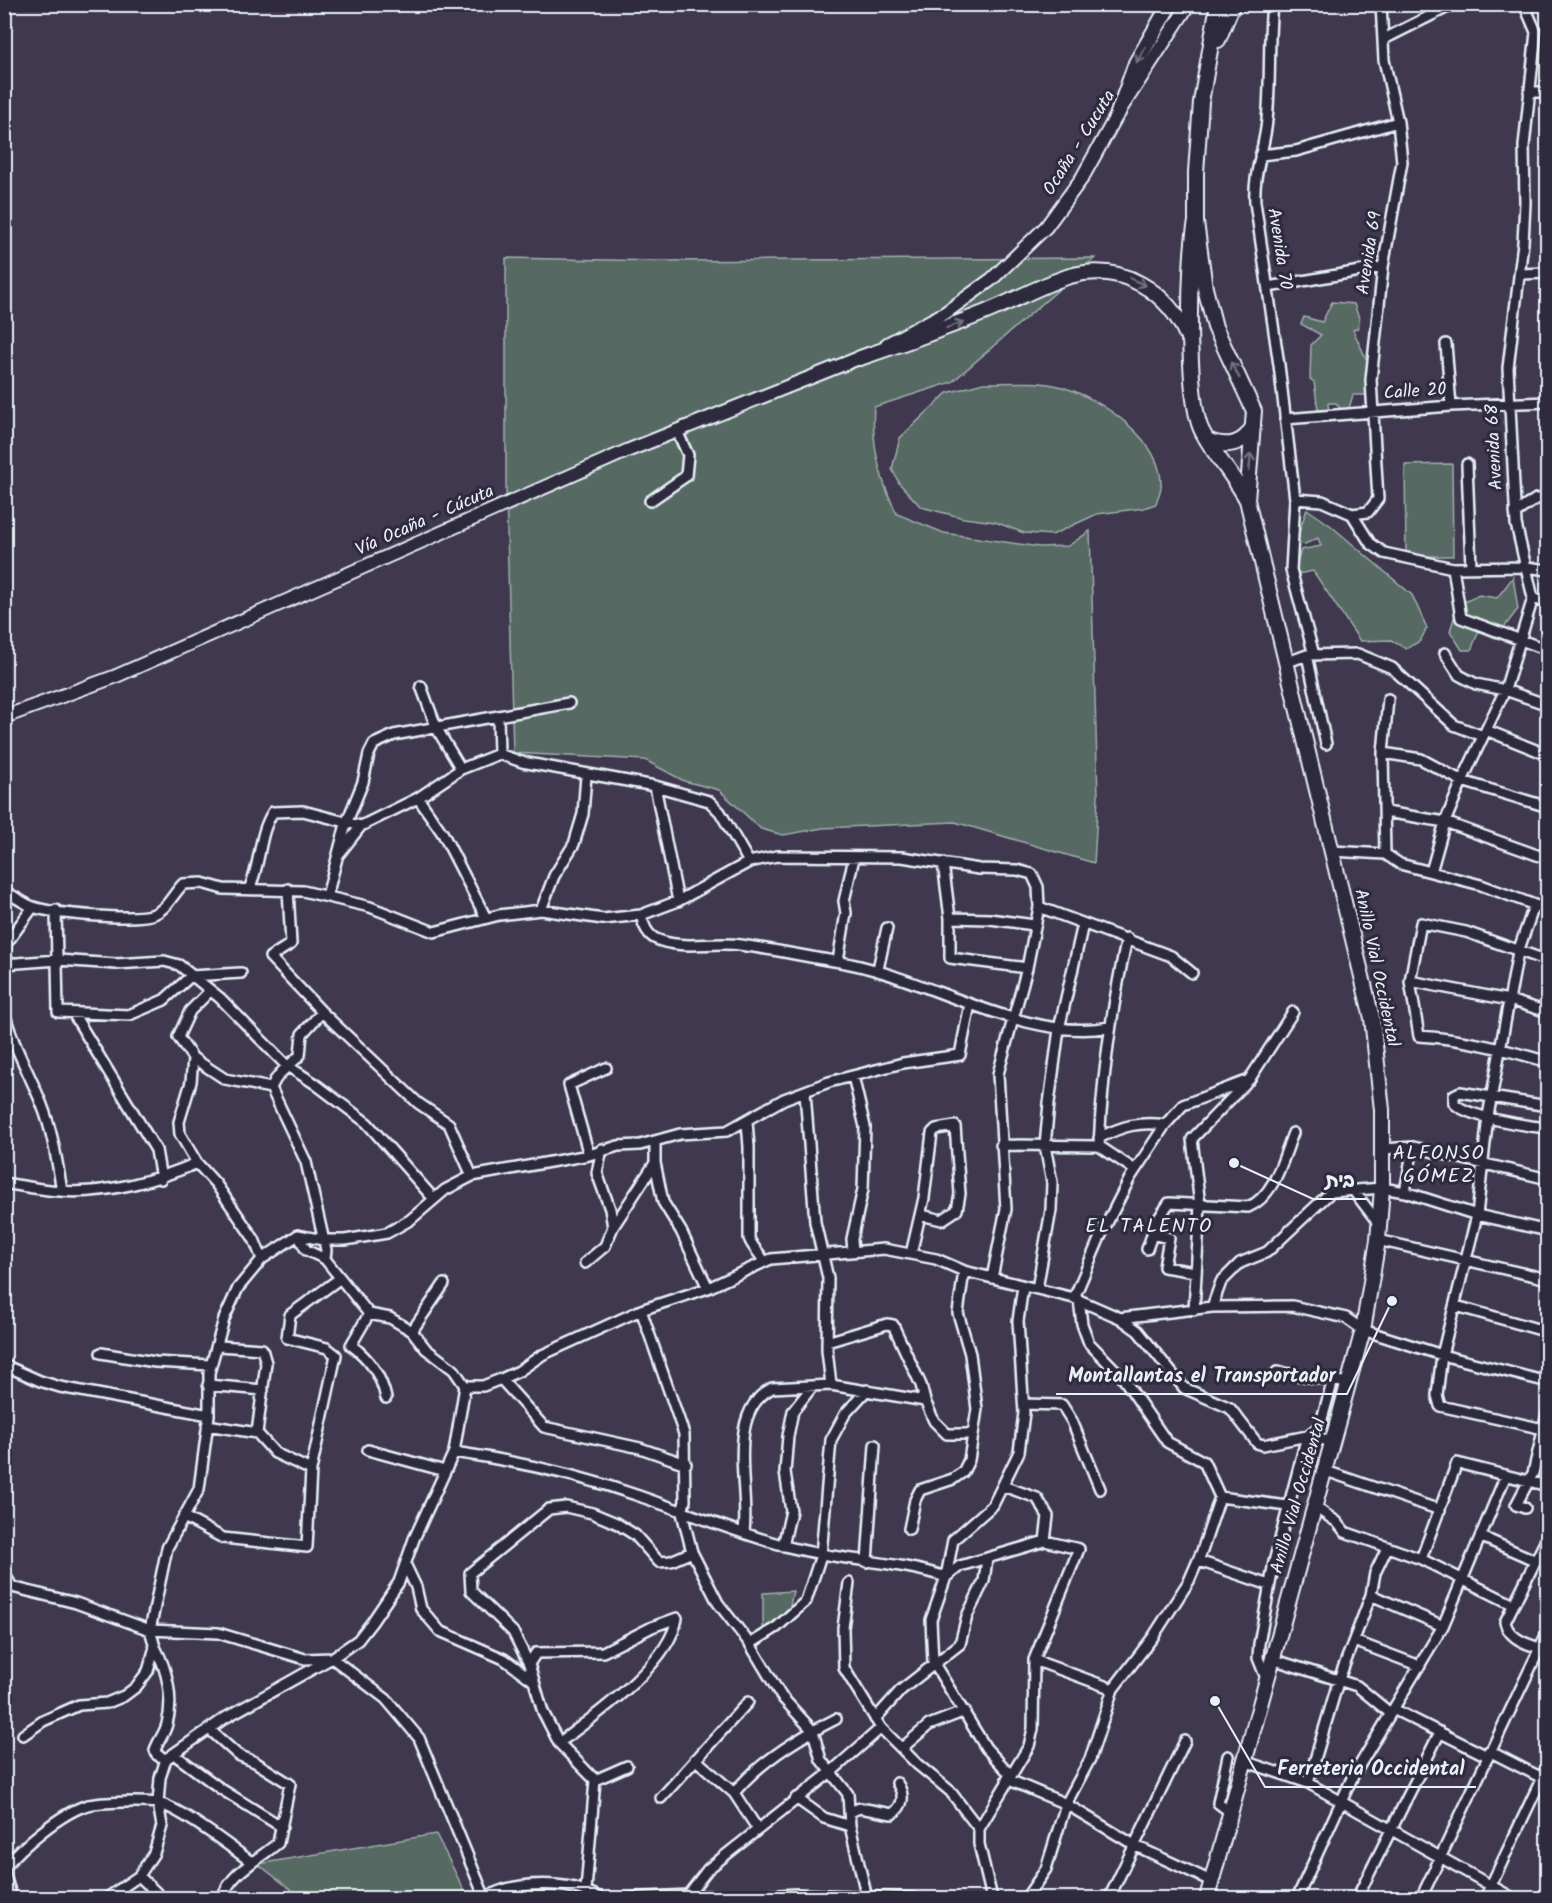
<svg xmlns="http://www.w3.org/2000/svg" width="1552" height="1903" viewBox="0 0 1552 1903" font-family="Kalam,'Playpen Sans Hebrew',sans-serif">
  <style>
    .green { fill: #576a63; stroke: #a0aeae; stroke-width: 1.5 }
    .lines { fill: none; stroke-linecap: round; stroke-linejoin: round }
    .minor-casing { stroke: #e8f1f8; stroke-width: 14 }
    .major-casing { stroke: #e8f1f8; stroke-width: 16 }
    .highway-casing { stroke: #e8f1f8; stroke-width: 18 }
    .minor { stroke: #2f2a3d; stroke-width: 9 }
    .major { stroke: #2f2a3d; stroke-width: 12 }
    .highway { stroke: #2f2a3d; stroke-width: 14 }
    .oneway { stroke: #70707e }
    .labels { text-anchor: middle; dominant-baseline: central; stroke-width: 6; stroke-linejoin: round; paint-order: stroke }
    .street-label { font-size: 18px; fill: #e8f1f8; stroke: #2f2a3d }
    .neighbourhood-label { font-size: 20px; letter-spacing: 1.5px; fill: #e8f1f8; stroke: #2f2a3d }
    .leader { fill: none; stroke: #e8f1f8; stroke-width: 2 }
    .callout-dot { fill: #e8f1f8; stroke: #2f2a3d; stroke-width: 2 }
    .callout-label { font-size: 20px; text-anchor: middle; font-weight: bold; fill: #e8f1f8; stroke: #2f2a3d; stroke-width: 6; stroke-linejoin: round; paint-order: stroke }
  </style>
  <rect width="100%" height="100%" fill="#3f384e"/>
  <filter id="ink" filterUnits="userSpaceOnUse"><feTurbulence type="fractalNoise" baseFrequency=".0167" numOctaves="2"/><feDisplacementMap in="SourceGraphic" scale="12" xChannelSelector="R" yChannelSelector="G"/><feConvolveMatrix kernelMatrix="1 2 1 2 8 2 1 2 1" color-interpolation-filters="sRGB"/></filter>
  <g filter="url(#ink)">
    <!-- green -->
    <path class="green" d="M506 258 660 261 1095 258 952 382 874 407C871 445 880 480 897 514L944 533 1039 547 1068 546 1090 531 1098 797 1094 863 955 822 823 828 783 835 761 829 719 790 684 781 645 760 513 753 506 493Z
      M1332 302 1354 304 1359 318 1358 328 1353 330 1369 365 1367 395H1353L1348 411H1342L1336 403H1328L1329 413 1318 410 1314 382 1310 379 1311 345 1321 335 1301 324 1304 317 1322 322Z
      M983 383C1007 383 1038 380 1062 387 1100 398 1163 440 1161 486 1161 492 1157 498 1156 504L1144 508 1097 514 1052 535 1024 533 995 522 964 518 921 507 899 483 892 469 900 438 947 393Z
      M1452 464 1453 556H1406L1405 465Z
      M1307 509 1330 525 1412 595 1427 628 1420 641 1406 649 1391 640 1360 641 1313 571 1293 575 1301 550 1321 546 1318 538 1305 544 1295 543Z
      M1513 577 1518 609 1496 638 1479 631 1471 650H1462L1450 631 1458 605 1479 595 1497 598Z
      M793 1591 788 1615 763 1632V1593Z
      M436 1834 468 1898H302L258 1864Z"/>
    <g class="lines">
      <!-- minor casing -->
      <g class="minor-casing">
        <path id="minor" d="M1272 4C1268 43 1271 82 1267 120 1265 147 1253 173 1255 202L1279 365 1295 499 1291 570 1314 655
          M1384 39 1454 4
          M1529 92H1548
          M1260 155 1296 151 1398 122
          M1520 274 1548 273
          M1268 287 1383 267
          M1446 344 1451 406
          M1285 419 1451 406 1548 402
          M1467 464 1471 567
          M1295 499 1322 501 1352 514 1370 543 1384 553 1453 568 1526 567 1548 570
          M650 501 686 476 688 455 677 431
          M1515 513 1536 499 1548 498
          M1352 514 1368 512 1378 499 1371 380 1383 267 1402 162 1398 122 1384 60 1381 4
          M1453 568 1461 618 1548 650
          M1533 598 1548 603
          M1445 653 1459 675 1476 684 1505 690 1548 705
          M1307 655 1326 744
          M1285 663 1307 655 1358 654 1392 668 1454 725 1483 736
          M421 686 437 729 461 769
          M498 717 499 754
          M1486 730 1548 755
          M1383 753 1421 759 1462 781 1548 807
          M655 786 678 901
          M418 798 443 834 486 918
          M1386 812 1445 822 1548 859
          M1332 851 1385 854 1400 864 1481 885 1548 910
          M339 854 361 826 418 798 461 769 499 754 522 762 655 786 709 801 720 812 749 862
          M1385 854 1383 753 1388 699
          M943 863 950 918V958L1027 968
          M1431 872 1445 822 1462 781 1505 690 1533 598 1516 524 1508 368 1523 243 1525 203 1524 146 1536 32 1524 4
          M249 889C261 865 258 835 273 812L303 811 361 826
          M288 889 291 944 270 957 322 1012 418 1103 449 1124 472 1176
          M4 891C14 896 23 903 33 907 54 914 135 921 154 914 167 909 173 894 183 884L202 883 223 889 303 891 370 907 434 932 499 915 541 910 603 919 641 915 678 901 749 862 777 856 902 857 979 869 1017 870 1032 874 1038 887 1039 907 1027 968 998 1074 1006 1209 992 1278
          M327 896 346 824 363 782 369 754 374 744 394 735 569 703
          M1534 906 1518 952 1488 1116 1477 1215 1442 1355 1437 1395 1440 1406 1548 1430
          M1039 907 1171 956 1192 973
          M56 910 58 1012 129 1015 164 1000 191 976 241 973
          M541 910 554 876 574 844 583 814 586 776
          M641 915C643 924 646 933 654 938 680 951 712 941 740 945 771 949 803 956 834 961 921 973 1024 1044 1110 1027
          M950 918 990 919 1034 925
          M838 961 846 913 844 901 854 858
          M1548 961 1466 932 1421 923 1410 981 1419 1036C1464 1039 1504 1049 1548 1062
          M4 964 58 960 116 964 164 961 179 965 220 998 286 1065 314 1083 367 1123 434 1199
          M5 964 6 944 33 907
          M878 969 887 928
          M1410 981 1509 1000 1548 1012
          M210 991 190 1011 178 1037 193 1058 191 1082 179 1122 180 1134 197 1163 216 1184 254 1239 262 1259
          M4 1010C11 1043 30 1074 42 1105 53 1133 57 1162 62 1191
          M322 1012 302 1034 300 1055C289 1067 278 1071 271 1088L306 1162 326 1250 325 1259
          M73 1013 156 1150 161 1179
          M193 1058 225 1079 271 1088
          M853 1076 865 1127 863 1189 852 1239 853 1251
          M805 1092 815 1222 828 1278 827 1350 831 1385
          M1548 1106 1460 1092 1454 1095V1103C1466 1117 1527 1126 1548 1128
          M747 1122 749 1147V1238C752 1248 760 1252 764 1262
          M1099 1138C1122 1126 1140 1121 1165 1125
          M1001 1145 1099 1146 1135 1170
          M1099 1146C1102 1076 1112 1007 1127 938
          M1383 1149 1413 1147 1548 1179
          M589 1155 569 1085 606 1068
          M655 1163 663 1202 681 1231 708 1288
          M4 1183C23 1186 42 1190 60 1191 104 1195 158 1180 197 1163
          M1353 1190 1379 1224
          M1405 1192 1413 1147
          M613 1227 655 1163V1142
          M1152 1234 1169 1238 1164 1267 1195 1272
          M1378 1240 1548 1279
          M1147 1249 1157 1221 1169 1203 1248 1207C1275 1196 1283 1158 1293 1133
          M911 1254 924 1198 932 1133 936 1129 955 1126 960 1194 957 1210 942 1220 921 1215
          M585 1263 605 1246 613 1227 610 1209 597 1173 602 1149
          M1037 1289 1051 1210 1052 1182 1045 1146 1049 1103 1059 1029 1083 924
          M1074 1298 1100 1237 1130 1178 1165 1125 1183 1105 1249 1080 1293 1012
          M1456 1306 1548 1332
          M1212 1307 1221 1282 1240 1263 1267 1252 1331 1192 1382 1188 1405 1192 1477 1215 1548 1231
          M641 1310 684 1434 685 1501 682 1513 692 1552 718 1603 750 1644 781 1696 813 1731 821 1760 848 1794 850 1826 867 1898
          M1194 1310 1200 1205 1192 1139 1245 1084
          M369 1314 351 1345C370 1359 381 1375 386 1398
          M1120 1318 1212 1307 1292 1306 1346 1318 1363 1330 1442 1355 1548 1382
          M412 1331 444 1284
          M827 1342 887 1324 893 1325 921 1385 925 1401
          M219 1346 262 1349 266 1363 257 1433
          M101 1353 155 1362 210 1365
          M4 1365 40 1381 60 1387 209 1415
          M1277 1372 1349 1383
          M501 1379 544 1427 640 1448 686 1464
          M208 1385 263 1390
          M465 1386H483L501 1379 519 1371 542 1355 641 1310 708 1288 771 1259 884 1249 936 1259 964 1271 1074 1298 1120 1318 1138 1331 1184 1388 1230 1408 1257 1443 1263 1445 1307 1436 1334 1442
          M1024 1404 1062 1405 1072 1421 1100 1489
          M207 1425 257 1433 275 1453 311 1470
          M368 1450 445 1471
          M454 1452C516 1461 579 1475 639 1496 688 1513 735 1532 785 1546 838 1561 894 1560 946 1577L960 1566 1045 1541 1079 1549 1034 1660 1033 1729 1029 1746 979 1829V1844L992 1898
          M1326 1471 1440 1510
          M1003 1486 1037 1498 1048 1516 1045 1541
          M1220 1497 1287 1506
          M1315 1507 1337 1522 1345 1532 1421 1559 1512 1604
          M1525 1508 1516 1505 1533 1473 1548 1410
          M186 1518 223 1538 307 1547 311 1470 336 1355 327 1348 287 1338 290 1315 339 1279
          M909 1529 915 1500 920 1490 953 1479 963 1472 969 1460 977 1409 970 1354 958 1313 964 1271
          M744 1531C750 1490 724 1413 772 1388L831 1385 925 1401 934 1421 947 1434H971
          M1548 1536 1505 1622C1509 1640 1531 1646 1548 1650
          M1482 1537 1534 1560
          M783 1546 791 1511 785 1472 788 1436 793 1411 812 1387
          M1421 1559 1457 1463 1548 1486
          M1199 1561 1269 1585
          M867 1562 875 1445
          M406 1566 416 1587 421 1609 440 1631 504 1659 534 1681
          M4 1573 12 1587 76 1603 150 1630 218 1633 305 1659 332 1658 386 1699 419 1738 485 1898
          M849 1583 843 1628 844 1668 881 1728 917 1764 950 1791 979 1829
          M1371 1595 1443 1626
          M1354 1641 1420 1666
          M750 1644 777 1627 806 1601 821 1555 831 1440 845 1414 867 1390
          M155 1647C167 1669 174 1699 167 1724 165 1733 158 1741 155 1750L157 1755 166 1759
          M1272 1659 1357 1686 1390 1713
          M1034 1660 1113 1689
          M529 1664 536 1653 603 1652 652 1627 677 1618C670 1664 594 1716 559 1743
          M1266 1678 1258 1658 1259 1644 1274 1562 1307 1436 1320 1426 1333 1380
          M1395 1710 1487 1756
          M875 1719 901 1690 960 1644 967 1616 984 1581 987 1559
          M209 1729 238 1755 255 1762 290 1784 278 1843C257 1861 232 1871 222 1898
          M23 1735 43 1721 79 1705 107 1703 124 1696 136 1687 148 1671 155 1647 150 1630 167 1548 199 1489 209 1415V1373L224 1319 238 1288 262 1259 298 1235 323 1240H345L387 1233 410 1220 445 1190 472 1176 589 1155 618 1146 640 1145 680 1134 727 1131 784 1099 829 1082 903 1063 960 1055 970 1004
          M902 1748 929 1725 965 1711
          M1489 1751 1548 1781
          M175 1755 221 1789 282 1827
          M1228 1756 1218 1803 1230 1812
          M695 1759 734 1793 757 1828
          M1244 1761 1308 1783 1513 1898
          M1011 1775 986 1748 933 1662 931 1620 946 1577 953 1540 993 1505 1019 1452 1024 1413 1018 1321 1023 1286
          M1007 1779 1066 1804 1136 1846 1211 1881
          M595 1780 627 1766
          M1308 1783 1339 1679 1371 1595 1375 1573 1387 1548
          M734 1793C759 1762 800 1737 836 1719
          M661 1798 748 1702
          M796 1798 824 1818 850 1826
          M849 1812 860 1808 892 1814C904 1806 905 1795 897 1783
          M4 1868C21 1847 62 1812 88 1805 102 1802 142 1801 157 1803 179 1807 231 1847 250 1861
          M4 1872 12 1898
          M139 1876 162 1898
          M586 1890 595 1780 559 1743 543 1712 529 1664 513 1632 471 1591 470 1573 549 1509 566 1507 592 1513 616 1523 635 1535 659 1562 671 1561 692 1552
          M688 1895 708 1869 831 1772 881 1728
          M107 1898 139 1876 154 1853 162 1826 158 1803 160 1778 166 1759 225 1718 332 1658 358 1640 372 1622 399 1582 414 1539 454 1452 465 1386 454 1370 426 1349 412 1331 390 1318 369 1314 325 1259 306 1250 298 1235
          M485 1898C516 1880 570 1880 600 1898
          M630 1898 688 1895 733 1898 796 1894 914 1898
          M1026 1898 1046 1869 1066 1804 1090 1759 1113 1689 1153 1637 1189 1581 1202 1551 1220 1497 1204 1462 1167 1442 1123 1378 1089 1343 1082 1324 1079 1300
          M1109 1898 1185 1741
          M1297 1898 1352 1778 1443 1626 1506 1475
          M1357 1898 1440 1732
          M1421 1898 1548 1631
          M1485 1898 1548 1765"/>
      </g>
      <!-- major casing -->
      <g class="major-casing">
        <path id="major" d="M887 344 945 313 992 279 1046 227 1082 178 1118 113 1189 4
          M4 717 114 677 629 450 869 354"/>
      </g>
      <!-- highway casing -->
      <g class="highway-casing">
        <path id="highway" d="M1218 4 1201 102 1196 172V222L1205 288 1215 327 1254 411 1247 500
          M1218 40 1233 4
          M1118 113 1136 63 1170 4
          M1196 222C1188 257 1186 401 1202 431 1214 455 1234 476 1247 500L1372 1018 1382 1110V1188L1378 1240 1363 1330 1207 1898
          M860 358C901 344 941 330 981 314 1010 303 1040 285 1070 276 1122 262 1168 291 1188 338
          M1207 440C1226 448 1244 445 1253 426"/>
      </g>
      <!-- minor -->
      <use href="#minor" class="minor"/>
      <!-- major -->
      <use href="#major" class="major"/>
      <!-- highway -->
      <use href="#highway" class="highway"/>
    </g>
    <!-- one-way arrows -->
    <defs><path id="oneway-shaft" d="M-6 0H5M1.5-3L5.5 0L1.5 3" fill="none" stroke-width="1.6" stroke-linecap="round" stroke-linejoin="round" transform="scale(1.5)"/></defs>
    <g class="oneway">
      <use href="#oneway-shaft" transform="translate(1141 55) rotate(120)"/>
      <use href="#oneway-shaft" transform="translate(1138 282) rotate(25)"/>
      <use href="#oneway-shaft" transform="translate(955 325) rotate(-20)"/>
      <use href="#oneway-shaft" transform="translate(1235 370) rotate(-119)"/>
      <use href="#oneway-shaft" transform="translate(1250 462) rotate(-85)"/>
    </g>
  </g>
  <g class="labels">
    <!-- street labels -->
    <g class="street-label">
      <text transform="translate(1080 143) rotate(-58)">Ocaña - Cucuta</text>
      <text transform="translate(1279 249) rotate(81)">Avenida 70</text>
      <text transform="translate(1370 253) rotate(-81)">Avenida 69</text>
      <text transform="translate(1415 392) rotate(-4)">Calle 20</text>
      <text transform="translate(1495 447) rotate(-93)">Avenida 68</text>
      <text transform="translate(425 521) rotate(-24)">Vía Ocaña - Cúcuta</text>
      <text transform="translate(1376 968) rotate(78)">Anillo Vial Occidental</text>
      <text transform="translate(1299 1496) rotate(-74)">Anillo Vial Occidental</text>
    </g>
    <!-- neighbourhood labels -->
    <g class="neighbourhood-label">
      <text x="1439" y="1154">ALFONSO<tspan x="1439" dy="23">GÓMEZ</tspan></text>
      <text x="1149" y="1227">EL TALENTO</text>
    </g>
  </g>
  <!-- callouts -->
  <path class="leader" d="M1234 1163L1313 1199H1367M1392 1301L1347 1394H1056M1215 1701L1265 1787H1476"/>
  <g class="callout-dot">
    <circle cx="1234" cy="1163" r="6"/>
    <circle cx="1392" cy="1301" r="6"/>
    <circle cx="1215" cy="1701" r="6"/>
  </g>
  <g class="callout-label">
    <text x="1340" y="1187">בית</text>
    <text x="1202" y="1382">Montallantas el Transportador</text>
    <text x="1371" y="1775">Ferreteria Occidental</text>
  </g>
  <!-- margin -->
  <rect width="1552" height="1903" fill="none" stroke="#2f2a3d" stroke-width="24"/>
  <rect x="12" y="12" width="1528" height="1879" fill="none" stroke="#e8f1f8" stroke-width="2" filter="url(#ink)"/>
</svg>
